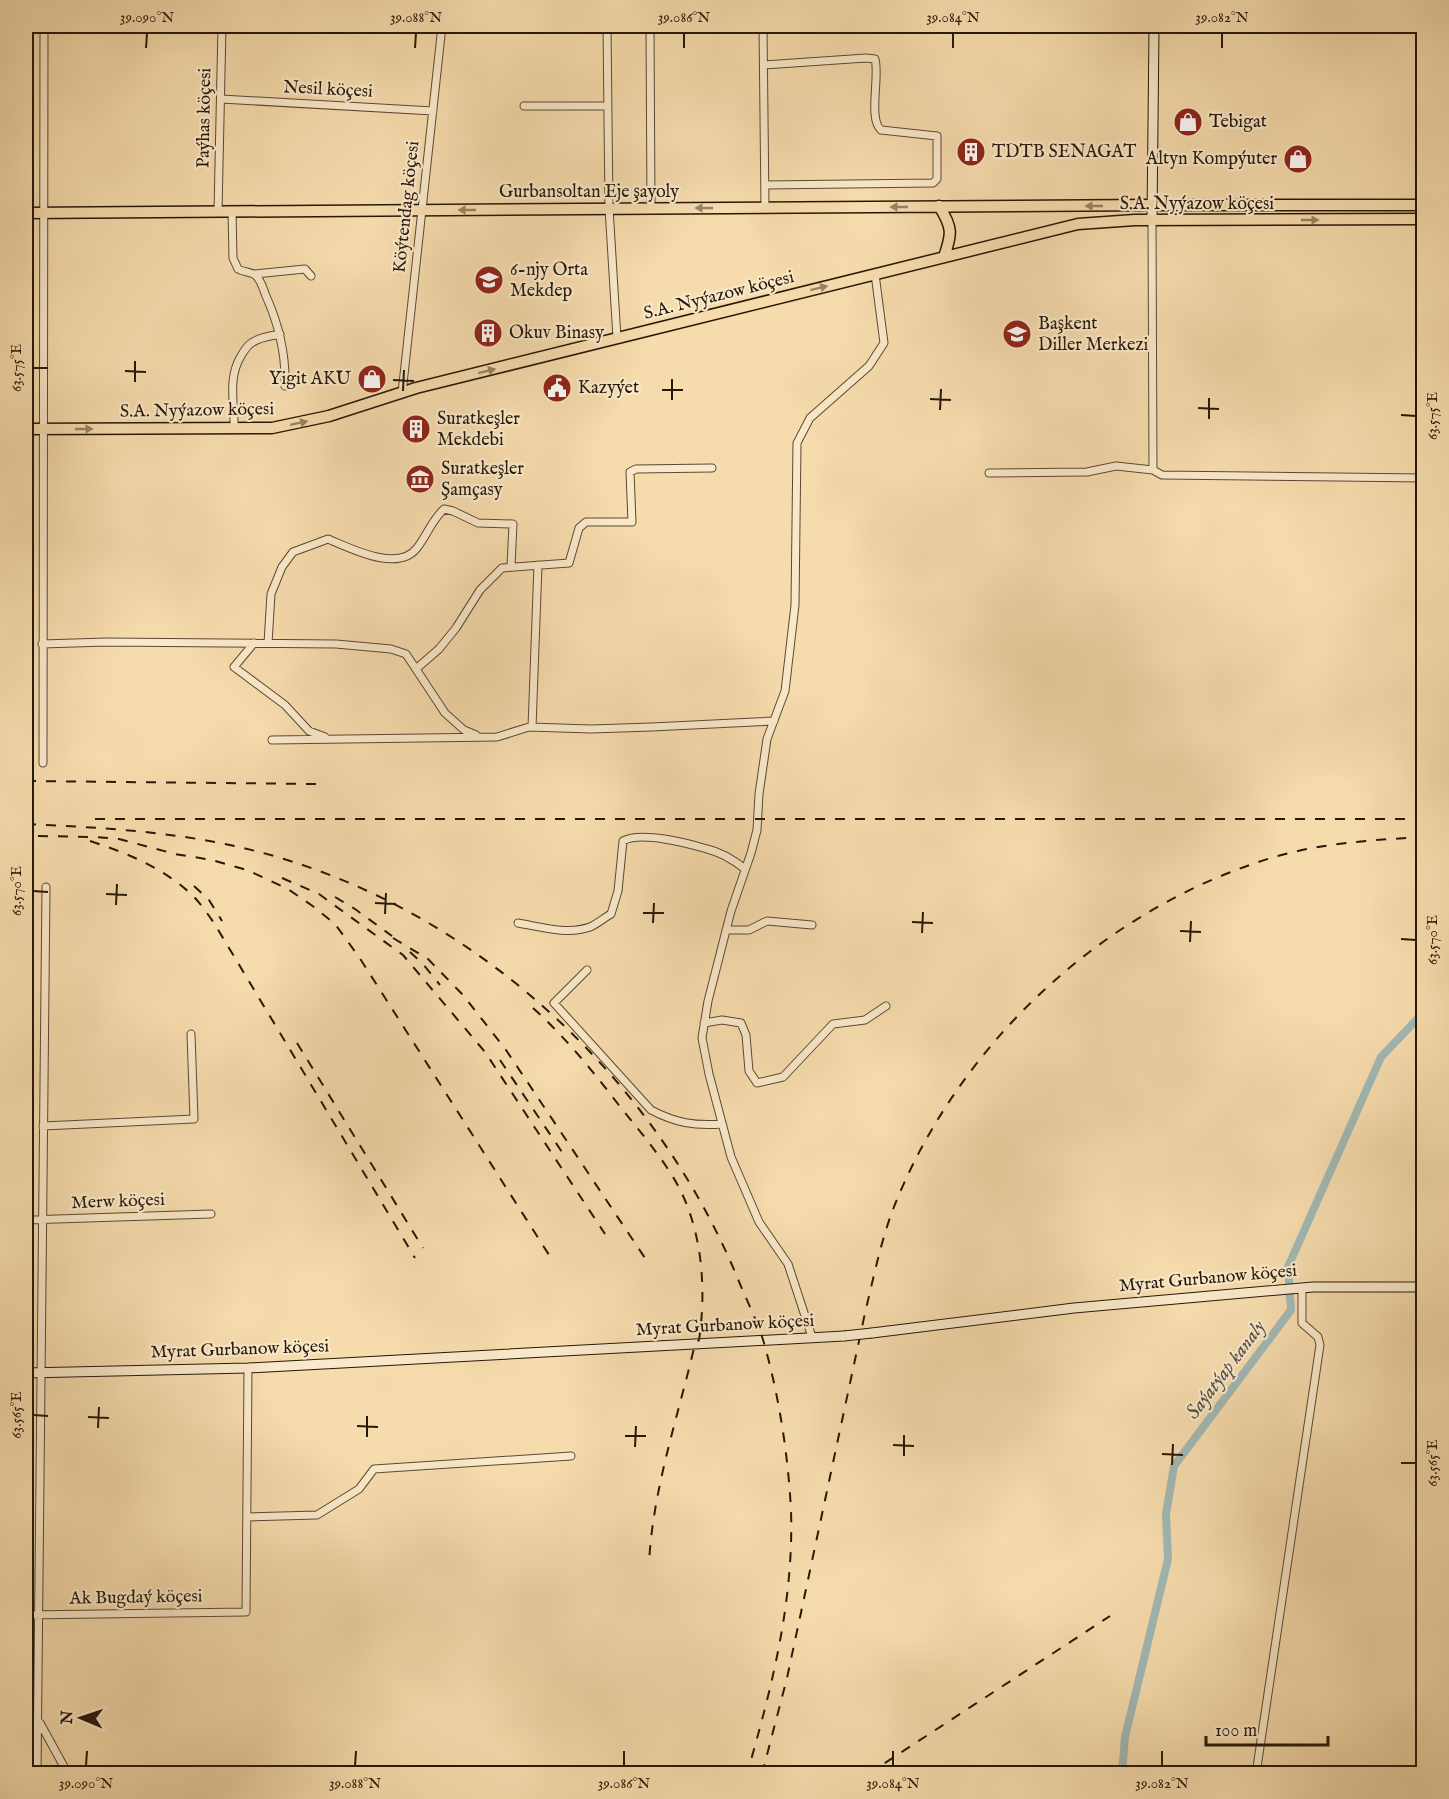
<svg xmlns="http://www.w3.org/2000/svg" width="1449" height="1799" viewBox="0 0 1449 1799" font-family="'IM FELL English',serif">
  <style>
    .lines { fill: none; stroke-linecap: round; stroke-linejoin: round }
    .canal { stroke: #a1b8b4; stroke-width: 8 }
    .street-casing { stroke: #5a4931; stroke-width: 9 }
    .secondary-casing { stroke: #261808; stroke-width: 11 }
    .primary-casing { stroke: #261808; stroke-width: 13 }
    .street { stroke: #f9e8c9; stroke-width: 7 }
    .secondary { stroke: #f9e8c9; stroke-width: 9 }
    .primary { stroke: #f6dbac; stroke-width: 10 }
    .rail { stroke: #261808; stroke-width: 2; stroke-dasharray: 10 10; stroke-linecap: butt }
    .secondary-bridge-casing { stroke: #261808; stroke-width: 11; stroke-linecap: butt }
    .secondary-bridge { stroke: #f9e8c9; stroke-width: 9 }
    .oneway { fill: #988362 }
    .ticks { fill: none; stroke: #261808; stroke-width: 2 }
    .labels { text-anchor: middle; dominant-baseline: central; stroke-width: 4.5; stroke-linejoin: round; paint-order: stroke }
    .street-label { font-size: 18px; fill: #261808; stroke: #f9e8c9 }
    .poi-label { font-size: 18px; fill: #261808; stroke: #f9e8c9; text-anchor: start }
    .water-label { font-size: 20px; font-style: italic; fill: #515044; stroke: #f9e8c9 }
    .neatline { fill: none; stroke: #261808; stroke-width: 2 }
    .ticks-label { font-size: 15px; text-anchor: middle; fill: #261808 }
  </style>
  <rect width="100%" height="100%" fill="#f6dbac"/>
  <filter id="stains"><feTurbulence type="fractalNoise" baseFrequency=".00333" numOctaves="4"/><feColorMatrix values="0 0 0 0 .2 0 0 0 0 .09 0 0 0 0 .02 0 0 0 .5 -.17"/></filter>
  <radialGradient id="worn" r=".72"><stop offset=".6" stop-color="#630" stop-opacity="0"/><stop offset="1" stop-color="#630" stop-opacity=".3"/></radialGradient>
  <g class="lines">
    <!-- canal -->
    <path class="canal" d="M1122 1774 1125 1737 1168 1559 1166 1514 1174 1466 1291 1310 1288 1267 1381 1057 1424 1012"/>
    <!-- street casing -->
    <g class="street-casing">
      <path id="street" d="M607 26 609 208 617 338
        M650 26 651 208
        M763 26 765 207
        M764 65 866 58 875 59C880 76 868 119 881 130L937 136V179L933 183 765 185
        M221 99 433 111
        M524 106H608
        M218 211 222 26
        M232 211 233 258 238 269C243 272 251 272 255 275 261 279 263 289 266 296 279 325 286 354 285 386
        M1152 220 1153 470
        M255 274 305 269 311 276
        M402 393 442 26
        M234 429C235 404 227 379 241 356 244 351 247 345 253 342 260 337 271 336 280 334
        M989 473 1087 472 1116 466 1153 470 1162 475 1424 478
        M1423 478 1424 427
        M254 643 234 667 285 705 309 731 325 737
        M268 643 271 594 282 567 293 552 328 539C350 548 398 573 417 548 427 535 432 520 444 509L453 511 478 523 513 524 511 566
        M42 644 106 642 336 644 391 649 406 654 445 713 464 730 476 735
        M416 669 439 649 456 628 480 590 502 568 569 563 579 528 586 522H632L630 472 636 469 712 468
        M532 727 538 565
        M272 740 497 737 529 727 591 729 652 727 774 721
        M43 763 44 26
        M518 923C541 927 568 935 590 927 597 924 604 918 611 914L618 891 623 841C641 831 687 843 707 849 720 852 735 861 745 869
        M726 930H749L767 921 812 925
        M587 970 554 1003 651 1110C676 1123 694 1126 722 1124
        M704 1023 722 1020 741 1023 746 1035 749 1071 757 1083 783 1077 833 1024 865 1020 886 1006
        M43 1126 194 1119 191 1034
        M26 1220 211 1214
        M812 1337 788 1264 759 1222 731 1157 709 1074 702 1038 708 1001 731 911 751 853 757 830 759 794 767 739 785 691 795 605 797 443 810 418 869 366 884 343 875 274
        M247 1517 317 1515 359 1489 374 1469 571 1456
        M26 1615 246 1612 248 1368
        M40 1723 68 1774
        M37 1774 46 887
        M1256 1774 1320 1345 1318 1337 1302 1323V1288"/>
    </g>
    <!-- secondary casing -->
    <g class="secondary-casing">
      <path id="secondary" d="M1152 220 1154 26
        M872 1333 1074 1308 1313 1287H1424
        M26 1373 248 1368 844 1336"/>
    </g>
    <!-- primary casing -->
    <g class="primary-casing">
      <path id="primary" d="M939 206C953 228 952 234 944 257
        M26 213 1152 205H1424
        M26 429 272 428 329 416 416 388 1078 224 1135 220 1424 219"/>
    </g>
    <!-- street -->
    <use href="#street" class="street"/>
    <!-- secondary -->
    <use href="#secondary" class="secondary"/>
    <!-- primary -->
    <use href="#primary" class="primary"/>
    <!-- rail -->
    <path class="rail" d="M26 781 318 784
      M95 819H1424
      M26 824C113 828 200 833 284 859 489 922 660 1086 740 1284 748 1303 758 1323 764 1343 779 1396 788 1454 791 1510 794 1601 772 1687 747 1774
      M38 836 94 837 119 839 175 854 212 860 247 870 288 889 314 907 335 924 359 957 551 1258
      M90 841C127 853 161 867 190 893 199 901 207 913 214 923L415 1258
      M282 878 319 894 403 955 485 1052 605 1234
      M194 886 209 900 222 921
      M335 897 355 909 392 936
      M393 938 428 959 463 995 506 1050 649 1264
      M410 952 423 964 440 985
      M533 1008C565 1037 592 1070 618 1104 637 1128 657 1151 673 1177 702 1224 707 1287 699 1340L695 1344C678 1417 653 1488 649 1563
      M297 1043 423 1248
      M500 1060 562 1152
      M762 1774 787 1678 865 1313C873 1280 880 1245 892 1212 956 1046 1101 910 1271 858 1320 843 1372 840 1424 837
      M868 1774 1110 1616"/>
    <!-- secondary-bridge casing -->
    <g class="secondary-bridge-casing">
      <path id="secondary-bridge" d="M844 1336 872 1333"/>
    </g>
    <!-- secondary-bridge -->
    <use href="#secondary-bridge" class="secondary-bridge"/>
  </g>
  <!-- one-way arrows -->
  <defs><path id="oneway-solid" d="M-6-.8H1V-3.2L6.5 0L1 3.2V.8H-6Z" transform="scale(1.5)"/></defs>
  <g class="oneway">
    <use href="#oneway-solid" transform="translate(1094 206) rotate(180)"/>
    <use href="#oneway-solid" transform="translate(899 207) rotate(180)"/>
    <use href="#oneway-solid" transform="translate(704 208) rotate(180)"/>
    <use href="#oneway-solid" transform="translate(467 210) rotate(180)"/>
    <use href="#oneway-solid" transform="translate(1310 220)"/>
    <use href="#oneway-solid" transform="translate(819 288) rotate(-14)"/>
    <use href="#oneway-solid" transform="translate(487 371) rotate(-14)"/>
    <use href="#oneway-solid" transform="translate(299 423) rotate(-12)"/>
    <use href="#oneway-solid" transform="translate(84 429)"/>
  </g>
  <!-- ticks -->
  <path class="ticks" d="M146 48 147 33M415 48 416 33M684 48V33M953 48V33M1222 48V33M33 368H48M125 371 146 372M393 380 414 381M135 382V361M662 390H683M403 391 404 370M930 399 951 400M672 400V379M1198 408 1219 409M940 410 941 389M1401 415 1416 416M1209 419V398M33 891 48 892M106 894 127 895M375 903 396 904M116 905 117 884M643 913H664M385 914 386 893M912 922 933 923M653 923 654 903M1180 931 1201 932M922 933 923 912M1401 939 1416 940M1190 942 1191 921M33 1415 48 1416M88 1417 109 1418M357 1426 378 1427M98 1428 99 1407M625 1436H646M367 1437V1416M893 1445 914 1446M635 1447 636 1426M1162 1454 1183 1455M904 1456V1435M1401 1463H1416M1172 1465 1173 1444M86 1766 87 1751M355 1766 356 1751M624 1766V1751M893 1766V1751M1162 1766V1751"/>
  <!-- icons -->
  <defs>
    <g id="shop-disc" transform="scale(1.5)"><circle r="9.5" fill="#8f2418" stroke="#f9e8c9"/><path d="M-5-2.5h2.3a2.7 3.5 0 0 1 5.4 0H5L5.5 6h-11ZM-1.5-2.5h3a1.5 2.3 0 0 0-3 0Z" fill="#fff"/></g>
    <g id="building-disc" transform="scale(1.5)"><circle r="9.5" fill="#8f2418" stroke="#f9e8c9"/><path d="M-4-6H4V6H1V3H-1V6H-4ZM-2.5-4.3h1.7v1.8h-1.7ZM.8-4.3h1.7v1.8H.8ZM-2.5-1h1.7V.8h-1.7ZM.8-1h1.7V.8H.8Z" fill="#fff"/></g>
    <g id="school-disc" transform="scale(1.5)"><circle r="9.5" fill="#8f2418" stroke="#f9e8c9"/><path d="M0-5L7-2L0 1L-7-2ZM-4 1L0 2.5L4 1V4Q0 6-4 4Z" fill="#fff"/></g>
    <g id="university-disc" transform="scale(1.5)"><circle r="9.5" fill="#8f2418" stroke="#f9e8c9"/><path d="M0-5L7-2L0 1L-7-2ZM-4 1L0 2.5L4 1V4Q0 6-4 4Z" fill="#fff"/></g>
    <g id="civic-disc" transform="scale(1.5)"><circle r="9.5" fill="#8f2418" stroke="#f9e8c9"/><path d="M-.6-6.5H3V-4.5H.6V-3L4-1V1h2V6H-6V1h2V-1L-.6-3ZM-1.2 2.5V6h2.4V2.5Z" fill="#fff"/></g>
    <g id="museum-disc" transform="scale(1.5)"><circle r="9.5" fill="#8f2418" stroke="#f9e8c9"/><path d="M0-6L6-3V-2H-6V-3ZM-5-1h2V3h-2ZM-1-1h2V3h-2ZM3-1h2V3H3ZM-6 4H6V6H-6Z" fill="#fff"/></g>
  </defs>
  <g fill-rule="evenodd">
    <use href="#shop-disc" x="1188" y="122"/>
    <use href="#building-disc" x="971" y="152"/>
    <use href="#shop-disc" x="1298" y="159"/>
    <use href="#school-disc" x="489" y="280"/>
    <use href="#building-disc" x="488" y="333"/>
    <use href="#university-disc" x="1017" y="334"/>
    <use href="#shop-disc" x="372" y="379"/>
    <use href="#civic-disc" x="557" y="388"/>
    <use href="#building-disc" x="416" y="429"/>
    <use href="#museum-disc" x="420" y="479"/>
  </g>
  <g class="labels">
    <!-- street labels -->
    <g class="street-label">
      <text transform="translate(328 90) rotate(3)">Nesil köçesi</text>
      <text transform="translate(205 118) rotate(-89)">Paýhas köçesi</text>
      <text x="589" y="192">Gurbansoltan Eje şayoly</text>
      <text x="1197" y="204">S.A. Nyýazow köçesi</text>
      <text transform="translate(407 207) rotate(-84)">Köýtendag köçesi</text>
      <text transform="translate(719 296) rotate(-14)">S.A. Nyýazow köçesi</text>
      <text transform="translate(197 411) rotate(-1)">S.A. Nyýazow köçesi</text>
      <text transform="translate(118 1202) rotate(-2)">Merw köçesi</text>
      <text transform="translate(1208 1279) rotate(-5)">Myrat Gurbanow köçesi</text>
      <text transform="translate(725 1326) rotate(-3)">Myrat Gurbanow köçesi</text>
      <text transform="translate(240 1350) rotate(-2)">Myrat Gurbanow köçesi</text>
      <text transform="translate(136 1598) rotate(-1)">Ak Bugdaý köçesi</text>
    </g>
    <!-- poi labels -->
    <g class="poi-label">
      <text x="1209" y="122">Tebigat</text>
      <text x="992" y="152">TDTB SENAGAT</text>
      <text x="1277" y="159" text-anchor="end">Altyn Kompýuter</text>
      <text x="510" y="270">6-njy Orta<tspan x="510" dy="21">Mekdep</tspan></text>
      <text x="1038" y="324">Başkent<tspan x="1038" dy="21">Diller Merkezi</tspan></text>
      <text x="509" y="333">Okuv Binasy</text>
      <text x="351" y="379" text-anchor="end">Yigit AKU</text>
      <text x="578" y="388">Kazyýet</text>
      <text x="437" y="419">Suratkeşler<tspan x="437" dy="21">Mekdebi</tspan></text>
      <text x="441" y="469">Suratkeşler<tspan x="441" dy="21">Şamçasy</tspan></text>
    </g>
    <!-- water labels -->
    <g class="water-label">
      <text transform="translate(1226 1370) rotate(-53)">Saýatýap kanaly</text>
    </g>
  </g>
  <!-- margin -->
  <rect width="1449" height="1799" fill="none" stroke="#f6dbac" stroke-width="66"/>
  <!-- north arrow -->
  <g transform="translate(81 1718) rotate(272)" stroke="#f9e8c9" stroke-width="4.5" paint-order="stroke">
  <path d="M0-4.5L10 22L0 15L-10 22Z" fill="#261808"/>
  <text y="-9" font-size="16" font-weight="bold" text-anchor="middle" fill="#261808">N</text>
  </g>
  <!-- scale -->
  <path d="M1206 1736v9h122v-9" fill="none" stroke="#261808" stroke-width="3"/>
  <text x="1215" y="1736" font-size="18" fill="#261808" stroke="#f9e8c9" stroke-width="4.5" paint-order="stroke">100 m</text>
  <rect x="33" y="33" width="1383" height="1733" class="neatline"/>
  <g class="ticks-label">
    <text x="147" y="22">39.090°N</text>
    <text x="416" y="22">39.088°N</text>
    <text x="684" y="22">39.086°N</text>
    <text x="953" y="22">39.084°N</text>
    <text x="1222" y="22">39.082°N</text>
    <text transform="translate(16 368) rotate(-90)" y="5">63.575°E</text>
    <text transform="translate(1432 416) rotate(-90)" y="5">63.575°E</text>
    <text transform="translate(16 891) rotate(-90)" y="5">63.570°E</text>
    <text transform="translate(1432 940) rotate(-90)" y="5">63.570°E</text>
    <text transform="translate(16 1415) rotate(-90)" y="5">63.565°E</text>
    <text transform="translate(1432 1463) rotate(-90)" y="5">63.565°E</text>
    <text x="86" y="1788">39.090°N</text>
    <text x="355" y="1788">39.088°N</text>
    <text x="624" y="1788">39.086°N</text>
    <text x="893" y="1788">39.084°N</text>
    <text x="1162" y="1788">39.082°N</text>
  </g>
  <rect width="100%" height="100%" filter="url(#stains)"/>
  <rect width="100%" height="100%" fill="url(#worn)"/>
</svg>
